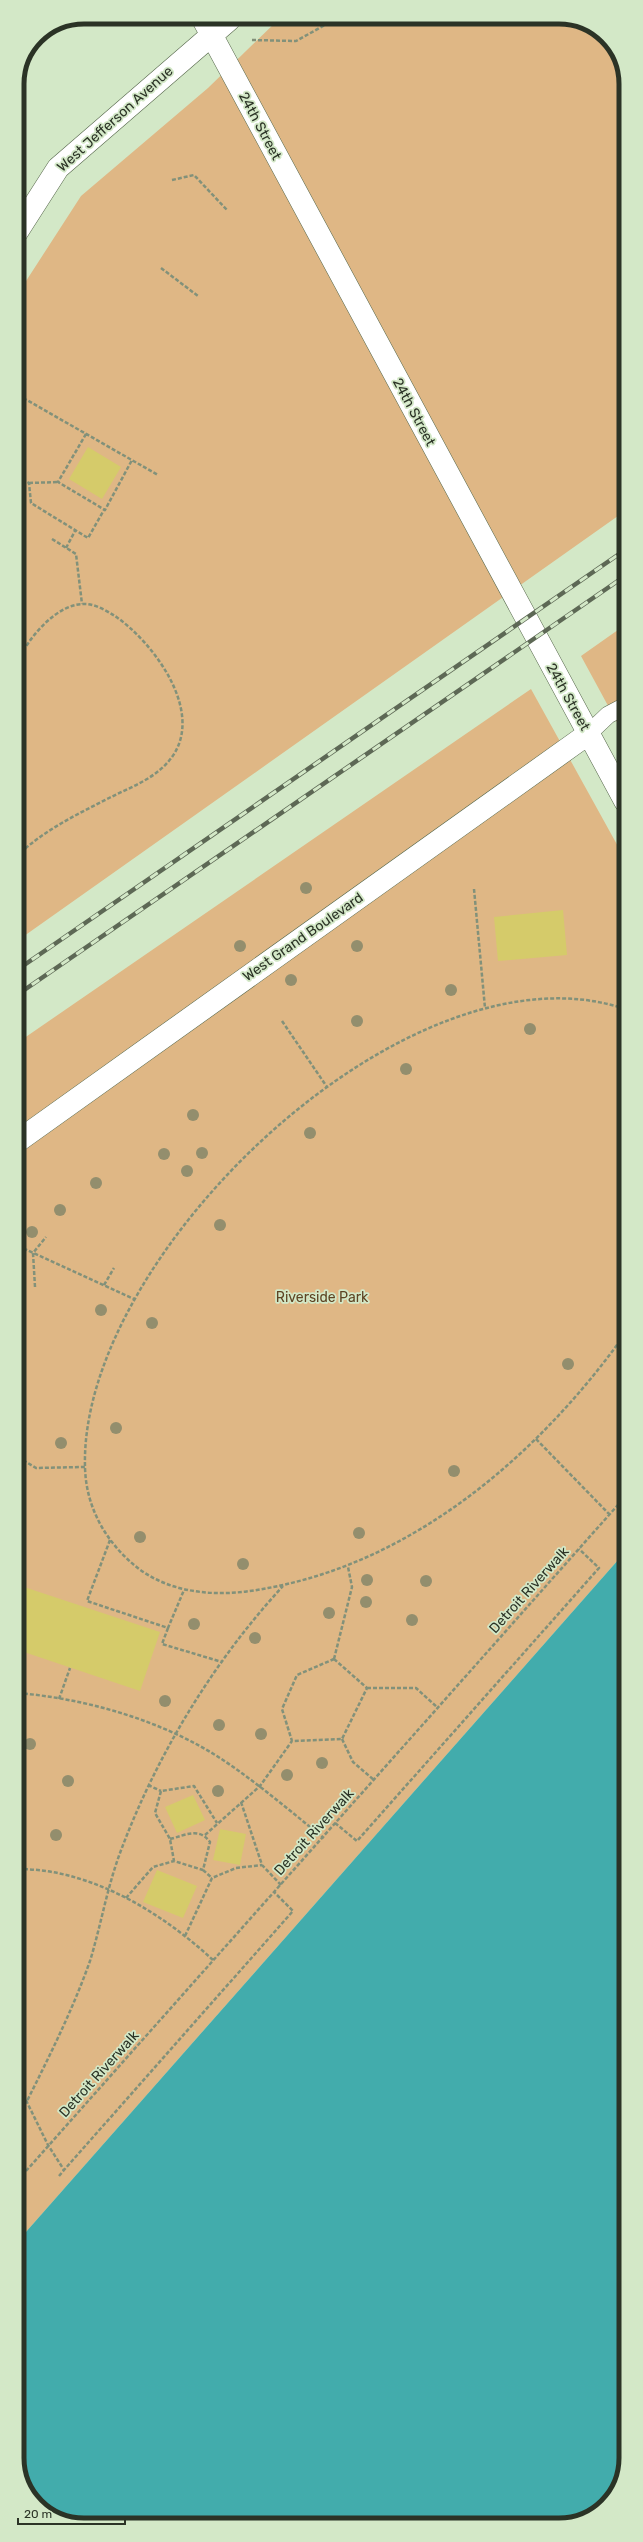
<svg xmlns="http://www.w3.org/2000/svg" width="643" height="2542" viewBox="0 0 643 2542" font-family="Rubik,sans-serif">
  <style>
    .green { fill: #dfb785 }
    .water { fill: #42acac }
    .building { fill: #d5cb6a }
    .lines { fill: none; stroke-linecap: round; stroke-linejoin: round }
    .service-casing { stroke: #55664a; stroke-width: 18 }
    .minor-casing { stroke: #55664a; stroke-width: 23 }
    .path { stroke: #82917a; stroke-width: 2.5; stroke-dasharray: 4 2; stroke-linecap: butt }
    .service { stroke: #fff; stroke-width: 17 }
    .minor { stroke: #fff; stroke-width: 22 }
    .rail-casing { stroke: #5d6855; stroke-width: 4.5 }
    .rail { stroke: #d3e8c7; stroke-width: 3; stroke-dasharray: 9; stroke-linecap: butt }
    .tree { fill: #938e6d }
    .labels { text-anchor: middle; dominant-baseline: central; stroke-width: 3.5; stroke-linejoin: round; paint-order: stroke }
    .street-label { font-size: 14px; fill: #2b3326; stroke: #d3e8c7 }
    .park-label { font-size: 14px; fill: #5e4423; stroke: #d3e8c7 }
    .rim { fill: none; stroke: #2b3326; stroke-width: 5 }
  </style>
  <rect width="100%" height="100%" fill="#d3e8c7"/>
  <!-- green -->
  <path class="green" d="M568 18 606 36 625 71V511L17 941V295L81 196 208 88 278 20Z
    M625 625V737L581 656Z
    M531 689 625 859 626 1551 18 2241 17 1043Z"/>
  <!-- water -->
  <path class="water" d="M626 1551V2459L610 2502 572 2524 79 2525 39 2508 18 2471V2241Z"/>
  <!-- building -->
  <path class="building" d="M88 447 121 467 102 499 69 479Z
    M563 910 567 955 498 961 494 917Z
    M18 1585 160 1632 140 1691 18 1650Z
    M193 1795 205 1820 177 1833 165 1807Z
    M220 1829 246 1834 240 1865 213 1860Z
    M157 1870 197 1886 183 1918 143 1902Z"/>
  <g class="lines">
    <!-- service casing -->
    <g class="service-casing">
      <path id="service" d="M588 734 608 715 625 706"/>
    </g>
    <!-- minor casing -->
    <g class="minor-casing">
      <path id="minor" d="M204 21 625 801
        M17 232 58 168 229 20
        M18 1141 588 734"/>
    </g>
    <!-- path -->
    <path class="path" d="M252 40 296 41 334 20
      M172 180 194 175 227 210
      M161 268 198 296
      M18 395 158 475
      M86 434 58 482 105 510 132 460
      M17 476 29 483 31 503 88 538 104 510
      M29 483 58 482
      M52 539 76 554 82 604
      M66 548 75 531
      M17 661C30 637 57 602 87 604 97 605 107 611 115 616 153 642 205 711 172 757 157 778 131 787 109 798 76 815 44 830 17 856
      M474 889 485 1008
      M625 1009C410 936 79 1255 85 1467 86 1509 107 1544 139 1569 176 1596 224 1597 268 1588 416 1561 540 1453 625 1334
      M282 1021 327 1087
      M18 1246 134 1299
      M104 1285 114 1268
      M35 1287 33 1253 46 1237
      M536 1439 610 1515
      M18 1457 36 1468 85 1467
      M110 1540 87 1601 168 1628 184 1590
      M168 1628 162 1644 222 1662
      M334 1659 367 1688 342 1739 292 1741 282 1709 297 1675Z
      M334 1659 352 1587 348 1567
      M367 1688H416L438 1708
      M18 1693C88 1699 164 1721 223 1760 259 1784 291 1812 324 1838
      M59 1699 70 1668
      M342 1739 353 1762 374 1780
      M148 1785 161 1791
      M241 1802 262 1865 281 1885
      M335 1823 357 1841 599 1568 579 1549
      M205 1835 260 1786 292 1741
      M170 1839C186 1835 199 1827 210 1842L203 1870 174 1861 170 1839 155 1813 161 1791 194 1786 217 1823
      M18 1869C91 1869 161 1912 213 1960
      M203 1870 212 1878
      M126 1898 153 1867 174 1861
      M185 1936 212 1878 236 1868 262 1865
      M18 2084 48 2145 64 2170 293 1911 274 1892
      M18 2107 27 2101C50 2055 73 2009 90 1961 101 1925 107 1888 120 1853 156 1756 213 1662 283 1586
      M59 2176 64 2170
      M18 2180 625 1497"/>
    <!-- service -->
    <use href="#service" class="service"/>
    <!-- minor -->
    <use href="#minor" class="minor"/>
    <!-- rail casing -->
    <g class="rail-casing">
      <path id="rail" d="M17 970 625 550
        M17 995 625 576"/>
    </g>
    <!-- rail -->
    <use href="#rail" class="rail"/>
  </g>
  <!-- trees -->
  <g class="tree">
    <circle cx="306" cy="888" r="6"/>
    <circle cx="240" cy="946" r="6"/>
    <circle cx="357" cy="946" r="6"/>
    <circle cx="291" cy="980" r="6"/>
    <circle cx="451" cy="990" r="6"/>
    <circle cx="357" cy="1021" r="6"/>
    <circle cx="530" cy="1029" r="6"/>
    <circle cx="406" cy="1069" r="6"/>
    <circle cx="193" cy="1115" r="6"/>
    <circle cx="310" cy="1133" r="6"/>
    <circle cx="202" cy="1153" r="6"/>
    <circle cx="164" cy="1154" r="6"/>
    <circle cx="187" cy="1171" r="6"/>
    <circle cx="96" cy="1183" r="6"/>
    <circle cx="60" cy="1210" r="6"/>
    <circle cx="220" cy="1225" r="6"/>
    <circle cx="32" cy="1232" r="6"/>
    <circle cx="101" cy="1310" r="6"/>
    <circle cx="152" cy="1323" r="6"/>
    <circle cx="568" cy="1364" r="6"/>
    <circle cx="116" cy="1428" r="6"/>
    <circle cx="61" cy="1443" r="6"/>
    <circle cx="454" cy="1471" r="6"/>
    <circle cx="359" cy="1533" r="6"/>
    <circle cx="140" cy="1537" r="6"/>
    <circle cx="243" cy="1564" r="6"/>
    <circle cx="367" cy="1580" r="6"/>
    <circle cx="426" cy="1581" r="6"/>
    <circle cx="366" cy="1602" r="6"/>
    <circle cx="329" cy="1613" r="6"/>
    <circle cx="412" cy="1620" r="6"/>
    <circle cx="194" cy="1624" r="6"/>
    <circle cx="255" cy="1638" r="6"/>
    <circle cx="165" cy="1701" r="6"/>
    <circle cx="219" cy="1725" r="6"/>
    <circle cx="261" cy="1734" r="6"/>
    <circle cx="30" cy="1744" r="6"/>
    <circle cx="322" cy="1763" r="6"/>
    <circle cx="287" cy="1775" r="6"/>
    <circle cx="68" cy="1781" r="6"/>
    <circle cx="218" cy="1791" r="6"/>
    <circle cx="56" cy="1835" r="6"/>
  </g>
  <g class="labels">
    <!-- street labels -->
    <g class="street-label">
      <text transform="translate(115 119) rotate(-42)">West Jefferson Avenue</text>
      <text transform="translate(260 126) rotate(62)">24th Street</text>
      <text transform="translate(414 412) rotate(62)">24th Street</text>
      <text transform="translate(568 697) rotate(61)">24th Street</text>
      <text transform="translate(303 937) rotate(-35)">West Grand Boulevard</text>
      <text transform="translate(529 1590) rotate(-48)">Detroit Riverwalk</text>
      <text transform="translate(314 1832) rotate(-48)">Detroit Riverwalk</text>
      <text transform="translate(99 2074) rotate(-48)">Detroit Riverwalk</text>
    </g>
    <!-- park labels -->
    <g class="park-label">
      <text x="322" y="1297">Riverside Park</text>
    </g>
  </g>
  <!-- crop -->
  <path d="M0 0H643V2542H0ZM84 24H559A60 60 0 0 1 619 84V2458A60 60 0 0 1 559 2518H84A60 60 0 0 1 24 2458V84A60 60 0 0 1 84 24Z" fill="#d3e8c7" fill-rule="evenodd"/>
  <path class="rim" d="M84 24H559A60 60 0 0 1 619 84V2458A60 60 0 0 1 559 2518H84A60 60 0 0 1 24 2458V84A60 60 0 0 1 84 24Z"/>
  <!-- scale -->
  <path d="M18 2518v6h107v-6" fill="none" stroke="#2b3326" stroke-width="2"/>
  <text x="24" y="2518" font-size="12" fill="#2b3326" stroke="#d3e8c7" stroke-width="3" paint-order="stroke">20 m</text>
</svg>
